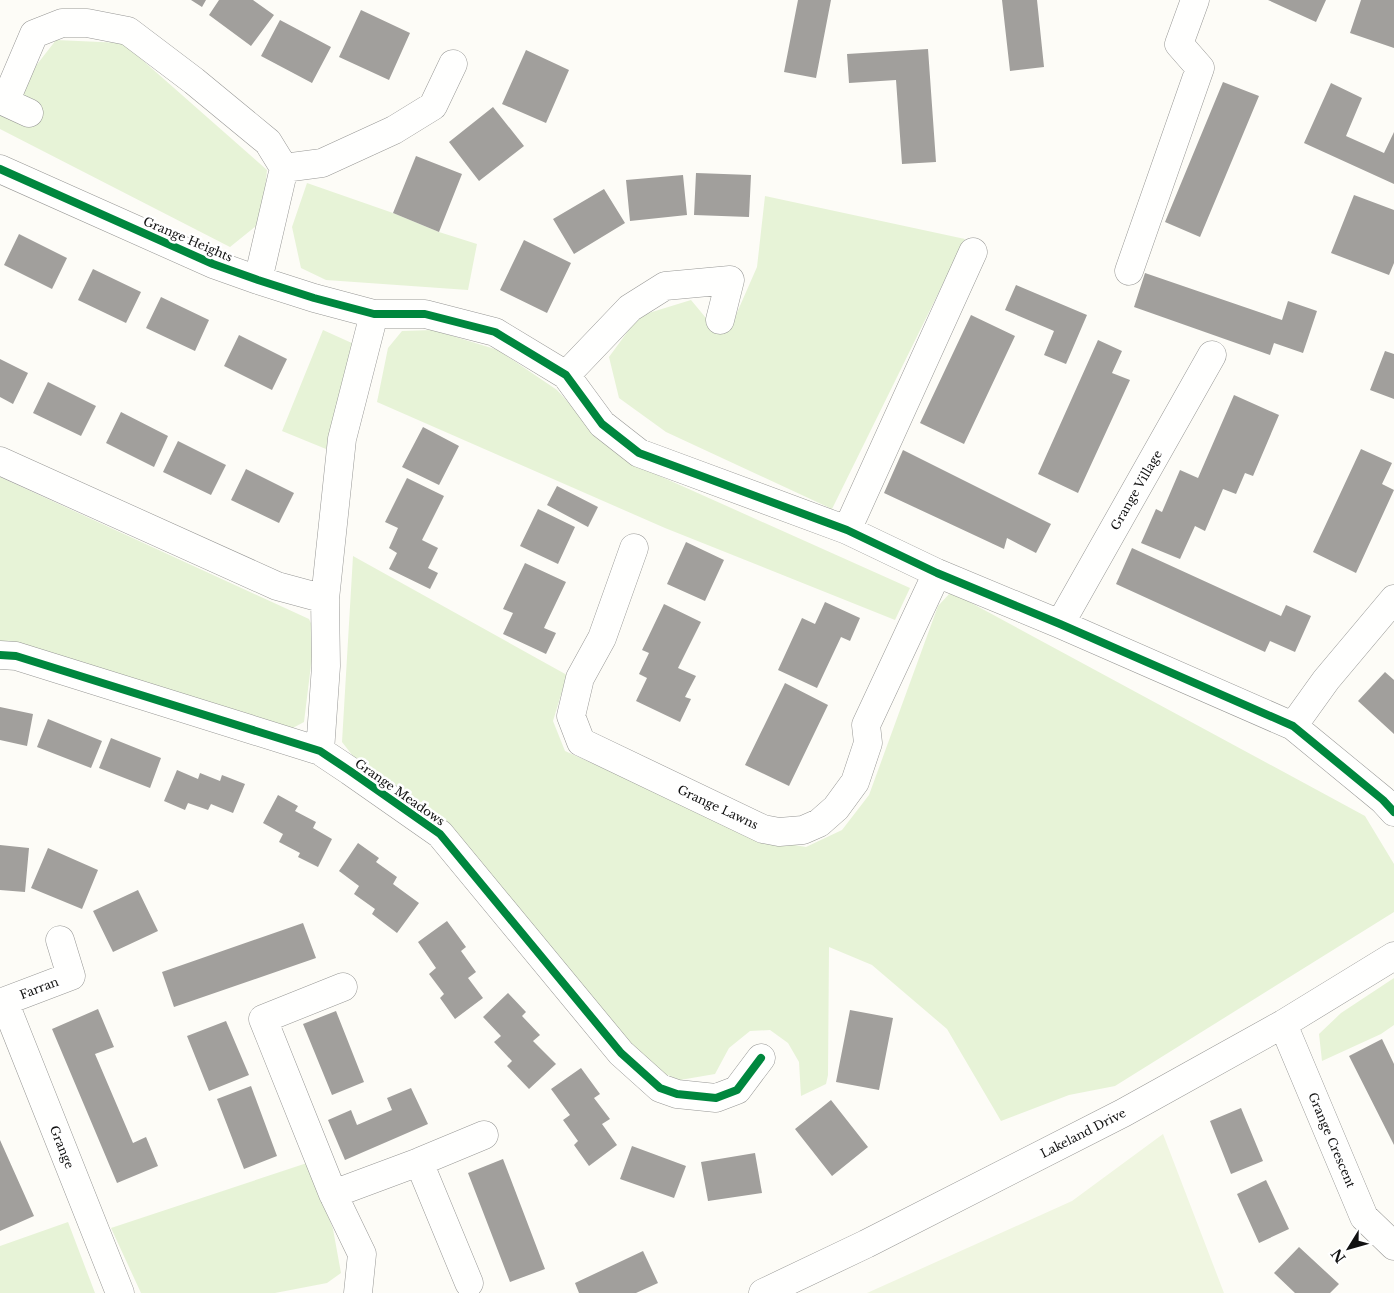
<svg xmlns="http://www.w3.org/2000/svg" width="1394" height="1293" viewBox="0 0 1394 1293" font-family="'Libre Baskerville',serif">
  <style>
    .green { fill: #e7f3d7 }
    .pitch { fill: #f0f6e1 }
    .building { fill: #a19f9c }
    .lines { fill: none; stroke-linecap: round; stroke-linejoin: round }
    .minor-casing { stroke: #979795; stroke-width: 29 }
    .minor { stroke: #fffffe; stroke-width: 28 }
    .cycleway-casing { stroke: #fff; stroke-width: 11 }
    .cycleway { stroke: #00873e; stroke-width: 8 }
    .labels { text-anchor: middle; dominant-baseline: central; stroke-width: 5; stroke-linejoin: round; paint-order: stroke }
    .street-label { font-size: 12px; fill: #111; stroke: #fff }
  </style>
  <rect width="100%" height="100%" fill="#fdfcf7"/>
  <!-- green -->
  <path class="green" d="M56 40 123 43 267 170 262 221 230 247 0 129V112Z
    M307 183 393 213 439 232 477 244 468 290 326 280 301 268 292 227Z
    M765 196 965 239 832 509 666 432 619 398 609 357 639 316 691 300 716 330 732 324 757 267Z
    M323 330 354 344 326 449 282 431Z
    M433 330 498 350 557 390 597 434 644 469 910 588 895 620 665 528 377 402 388 348 402 331Z
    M0 477 309 619 315 632 304 722 289 730 0 644Z
    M353 556 567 675 553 721 565 751 760 839 806 847 842 830 869 795 938 606 951 592 1365 816 1394 864V912L1115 1086 1069 1095 1001 1121 947 1029 872 965 829 947 828 1075 826 1084 801 1096 799 1062 788 1043 770 1030 750 1031 729 1048 715 1074 680 1080 655 1070 601 1011 356 760 342 742Z
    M1394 978V1025L1381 1034 1322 1061 1319 1034 1341 1013Z
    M307 1163 333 1229 341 1273 327 1283 275 1293H141L111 1228Z
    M68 1222 95 1293H0V1246Z"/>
  <!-- pitch -->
  <path class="pitch" d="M1163 1134 1224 1293H867L1072 1201Z"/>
  <!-- building -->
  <path class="building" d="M191 0H206L202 7Z
    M219 0H253L274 15 251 46 209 15Z
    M798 0H831L816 78 784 72Z
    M1002 0H1037L1044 67 1010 71Z
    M1268 0H1326L1316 22Z
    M1361 0H1394V48L1350 33Z
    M361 10 410 33 389 80 339 57Z
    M280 20 331 47 312 83 261 56Z
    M928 49 936 162 902 164 896 80 849 83 847 54Z
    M526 50 569 70 546 123 502 104Z
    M1223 82 1259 96 1200 237 1165 222Z
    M1331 83 1362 98 1346 136 1384 153 1394 132V184L1304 143Z
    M493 107 524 146 479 181 449 142Z
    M416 156 462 174 439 232 393 213Z
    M696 173 751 175 749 217 694 215Z
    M683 175 687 215 630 221 626 180Z
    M604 189 625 223 574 254 553 219Z
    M1354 195 1394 210V263L1389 275 1331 253Z
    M19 234 67 258 52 289 4 265Z
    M524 240 571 263 547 313 500 290Z
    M93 269 141 292 126 323 78 300Z
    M1145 273 1282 320 1288 301 1317 311 1303 353 1274 343 1270 355 1134 307Z
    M1016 285 1087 315 1066 364 1044 355 1054 331 1005 310Z
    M161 297 209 320 195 351 146 328Z
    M971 315 1015 336 964 444 920 423Z
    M239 335 287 359 272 390 224 366Z
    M1098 340 1122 351 1112 373 1130 380 1078 493 1038 474Z
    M1385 351 1394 354V399L1370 390Z
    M0 359 28 373 13 404 0 397Z
    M48 382 96 406 81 436 33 413Z
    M1234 395 1279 415 1253 476 1245 473 1236 494 1223 489 1205 531 1195 526 1180 559 1141 543 1156 509 1162 512 1180 470 1198 478Z
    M121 412 168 436 154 467 106 443Z
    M423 427 459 446 439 485 402 467Z
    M178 441 226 465 211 495 163 472Z
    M1361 449 1392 463 1382 484 1394 490 1356 573 1313 552Z
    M903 450 1051 524 1036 553 1007 538 1004 549 884 493Z
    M246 469 294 493 279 523 231 500Z
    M407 478 444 496 422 540 438 548 428 568 438 573 430 589 389 569 397 553 389 548 398 528 385 522Z
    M557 486 598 507 588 527 547 505Z
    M538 509 575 527 558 564 520 546Z
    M686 542 724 560 705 601 667 584Z
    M1132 548 1281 616 1286 605 1311 616 1295 652 1270 641 1265 652 1116 584Z
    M525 563 566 582 544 628 556 633 546 654 503 634 513 613 503 609Z
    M825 602 860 618 850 641 841 637 817 688 778 670 802 618 815 624Z
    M664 604 701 622 678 668 696 676 685 697 691 699 680 722 636 701 647 678 639 674 649 653 642 650Z
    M1385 672 1394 680V734L1358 701Z
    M785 683 828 705 789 786 745 765Z
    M0 707 33 714 27 746 0 740Z
    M48 719 102 741 91 768 37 747Z
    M111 738 161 758 150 788 99 768Z
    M177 770 198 779 200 773 220 781 222 775 245 784 233 813 211 804 208 810 188 803 185 810 164 801Z
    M278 795 298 806 295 811 316 822 313 828 332 839 318 867 298 857 300 853 279 842 283 834 263 823Z
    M358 843 379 858 376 862 397 877 393 884 419 903 397 933 372 914 375 909 354 894 359 886 339 871Z
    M0 845 29 848 25 892 0 890Z
    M48 848 98 870 82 909 31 888Z
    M138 890 158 931 113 952 93 911Z
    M447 921 466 947 461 951 476 972 468 978 483 998 455 1019 440 998 444 994 429 974 436 968 418 942Z
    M303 923 316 958 174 1007 162 972Z
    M508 993 526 1012 522 1016 540 1035 533 1041 556 1064 529 1089 507 1066 512 1061 494 1042 501 1036 483 1017Z
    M98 1009 114 1047 95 1054 133 1143 146 1137 158 1166 117 1183 52 1029Z
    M850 1010 893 1018 879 1090 836 1082Z
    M336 1011 364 1082 332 1095 303 1024Z
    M226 1021 249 1075 209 1091 187 1036Z
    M1382 1039 1394 1064V1145L1349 1056Z
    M581 1068 600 1094 594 1098 610 1119 602 1124 617 1145 589 1166 574 1145 578 1141 563 1120 570 1115 551 1089Z
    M251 1086 277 1156 244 1169 217 1099Z
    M411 1088 428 1124 345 1160 328 1120 351 1110 357 1125 392 1110 387 1098Z
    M831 1100 868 1147 832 1176 795 1129Z
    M1241 1108 1263 1161 1231 1174 1210 1121Z
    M0 1140 34 1216 0 1231Z
    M632 1146 686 1166 674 1198 620 1179Z
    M755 1153 762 1193 708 1201 701 1162Z
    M503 1159 545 1269 510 1282 468 1173Z
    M1266 1180 1289 1229 1259 1243 1237 1194Z
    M1299 1247 1339 1284 1330 1293H1295L1274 1273Z
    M643 1251 658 1283 636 1293H579L575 1283Z"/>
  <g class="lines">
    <!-- minor casing -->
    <g class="minor-casing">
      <path id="minor" d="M29 113 5 102 34 34 62 23H87L128 31 194 81 268 142 284 168 258 280
        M284 168 322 163 394 130 433 106 453 64
        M0 169 213 264 258 280 314 298 374 314H425L495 332 566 375 602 424 639 453 847 530 937 573 1060 624 1293 726 1383 800 1394 812
        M1129 271 1200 68 1179 44 1195 0
        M566 375 630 308 665 286 730 280 720 320
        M0 461 277 586 325 599
        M847 530 973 252
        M634 548 602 638 580 678 571 716 581 742 763 829 779 832 803 830 819 823 836 808 855 782 868 743 866 725 937 573
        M1060 624 1212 355
        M0 655 16 656 320 751 350 771 440 834 621 1053 660 1088 677 1094 716 1098 737 1090 761 1058
        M1293 726 1326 680 1394 599
        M320 751 326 666 325 599 342 439 374 314
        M343 987 263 1019 333 1194 362 1254 358 1293
        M4 1001 120 1293
        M0 1003 71 976 60 940
        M1283 1024 1364 1217 1394 1246
        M419 1162 469 1283
        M333 1194 419 1162 484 1135
        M763 1293 866 1244 1123 1113 1283 1024 1394 956"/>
    </g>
    <!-- minor -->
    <use href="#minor" class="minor"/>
    <!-- cycleway casing -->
    <g class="cycleway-casing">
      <path id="cycleway" d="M0 169 213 264 258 280 314 298 374 314H425L495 332 566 375 602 424 639 453 847 530 937 573 1060 624 1293 726 1383 800 1394 812
        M0 655 16 656 320 751 350 771 440 834 621 1053 660 1088 677 1094 716 1098 737 1090 761 1058"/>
    </g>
    <!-- cycleway -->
    <use href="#cycleway" class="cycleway"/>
  </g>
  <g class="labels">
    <!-- street labels -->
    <g class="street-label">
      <text transform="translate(188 239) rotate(23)">Grange Heights</text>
      <text transform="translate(1136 490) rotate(-60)">Grange Village</text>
      <text transform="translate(400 792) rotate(35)">Grange Meadows</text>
      <text transform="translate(718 807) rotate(25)">Grange Lawns</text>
      <text transform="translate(39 988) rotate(-21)">Farran</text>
      <text transform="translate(1083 1133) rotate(-27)">Lakeland Drive</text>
      <text transform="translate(1332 1140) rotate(67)">Grange Crescent</text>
      <text transform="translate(62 1147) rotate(68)">Grange</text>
    </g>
  </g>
  <!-- north arrow -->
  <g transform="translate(1349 1248) rotate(233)" stroke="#ffffff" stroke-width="4" paint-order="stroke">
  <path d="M0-4L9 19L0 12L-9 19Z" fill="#111111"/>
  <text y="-8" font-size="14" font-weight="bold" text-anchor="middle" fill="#111111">N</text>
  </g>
</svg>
